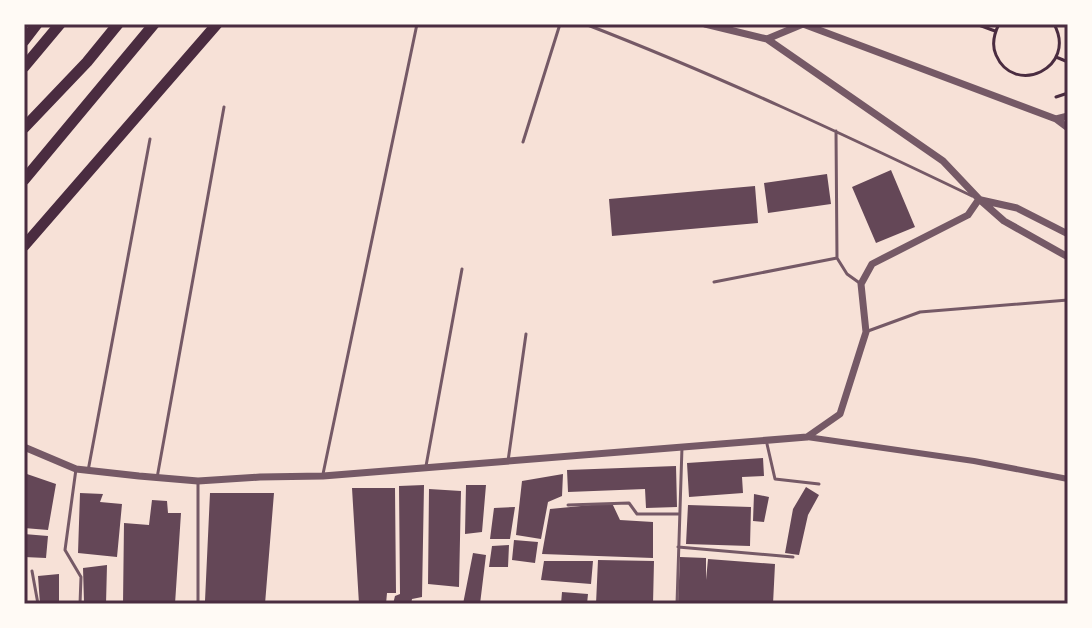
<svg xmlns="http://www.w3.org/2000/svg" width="1092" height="628" viewBox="0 0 1092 628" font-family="Figtree,sans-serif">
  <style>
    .building { fill: #644757 }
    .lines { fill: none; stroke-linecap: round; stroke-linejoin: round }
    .path { stroke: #4a2c40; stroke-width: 3 }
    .service { stroke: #755966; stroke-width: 3 }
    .minor { stroke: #755966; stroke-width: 6 }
    .tertiary { stroke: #755966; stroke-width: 7 }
    .motorway { stroke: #4a2c40; stroke-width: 11 }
    .neatline { fill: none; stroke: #4a2c40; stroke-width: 3 }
  </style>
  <rect width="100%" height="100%" fill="#f7e1d7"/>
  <!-- building -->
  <path class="building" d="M891 170 915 227 876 243 852 187Z
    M827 174 831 204 768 213 764 183Z
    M755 186 758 223 612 236 609 199Z
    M763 458 764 476 742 477 743 493 689 497 687 463Z
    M676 466 677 507 646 508 645 489 568 492 567 470Z
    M24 473 56 484 48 530 24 528Z
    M563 474 562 496 548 502 541 539 516 535 522 481Z
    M424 485 422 597 412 599 411 604H393L395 596 400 594 399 486Z
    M466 485H486L482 532 465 534Z
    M806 487 819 495 808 515 799 555 785 553 793 509Z
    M352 488H395L396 593H387L386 604H359Z
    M429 489 461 491 459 587 428 584Z
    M80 493 103 494 100 502 122 504 117 557 78 553Z
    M210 493H274L265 604H229L205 601Z
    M754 494 769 497 764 522 753 521Z
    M152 500 167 501 168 513H181L175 604H123L124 523 149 525Z
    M612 503 620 520 653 522V558L542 554 550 509Z
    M688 505 751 507 750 546 686 544Z
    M515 507 510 539H490L494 508Z
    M24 534 48 536 46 558 24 557Z
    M514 540 538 542 535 563 512 560Z
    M509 545 508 567H489L492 546Z
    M473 553 486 555 480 604H463Z
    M680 557 706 558V580L708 559 775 564 773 604H678Z
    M598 560 654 561 653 604H596Z
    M544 561H593L591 584 541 580Z
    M107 565 106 604 84 602 83 568Z
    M59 574V604H40L38 576Z
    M562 592 588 594 587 604H561Z"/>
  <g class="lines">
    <!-- path -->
    <path class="path" d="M976 24 995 31
      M999 24C994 34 991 44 996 55 1014 97 1078 68 1054 24
      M1056 57 1068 62
      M1056 97 1068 93"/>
    <!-- service -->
    <path class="service" d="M585 24C717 75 845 135 972 196
      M836 131 837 258 847 274 861 284
      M523 142 560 24
      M714 282 837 258
      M868 331 920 312 1068 300
      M767 444 775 479 819 484
      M508 461 526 334
      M426 466 462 269
      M76 469 65 550 81 577 80 604
      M88 471 150 139
      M323 474 417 24
      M157 478 224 107
      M568 505 629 503 637 514H680
      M678 547 793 557
      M32 571 38 604
      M198 603V481
      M677 604 682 447"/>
    <!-- minor -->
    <path class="minor" d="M807 437 974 461 1068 479"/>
    <!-- tertiary -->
    <path class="tertiary" d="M705 24 767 39 943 161 979 199 1004 221 1068 257
      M767 39 803 24 1056 119 1068 116
      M1056 119 1068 128
      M981 200 1017 208 1068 234
      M24 447 76 469 139 476 198 481 260 477 323 476 807 437 840 414 866 332 861 284 872 264 968 215 979 199"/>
    <!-- motorway -->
    <path class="motorway" d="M24 41 37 24
      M24 67 60 24
      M24 128 87 62 118 24
      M24 180 154 24
      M24 246 217 24"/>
  </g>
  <!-- border -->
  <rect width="1092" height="628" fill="none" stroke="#fffaf5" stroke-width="52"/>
  <rect x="26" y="26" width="1040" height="576" class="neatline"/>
</svg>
